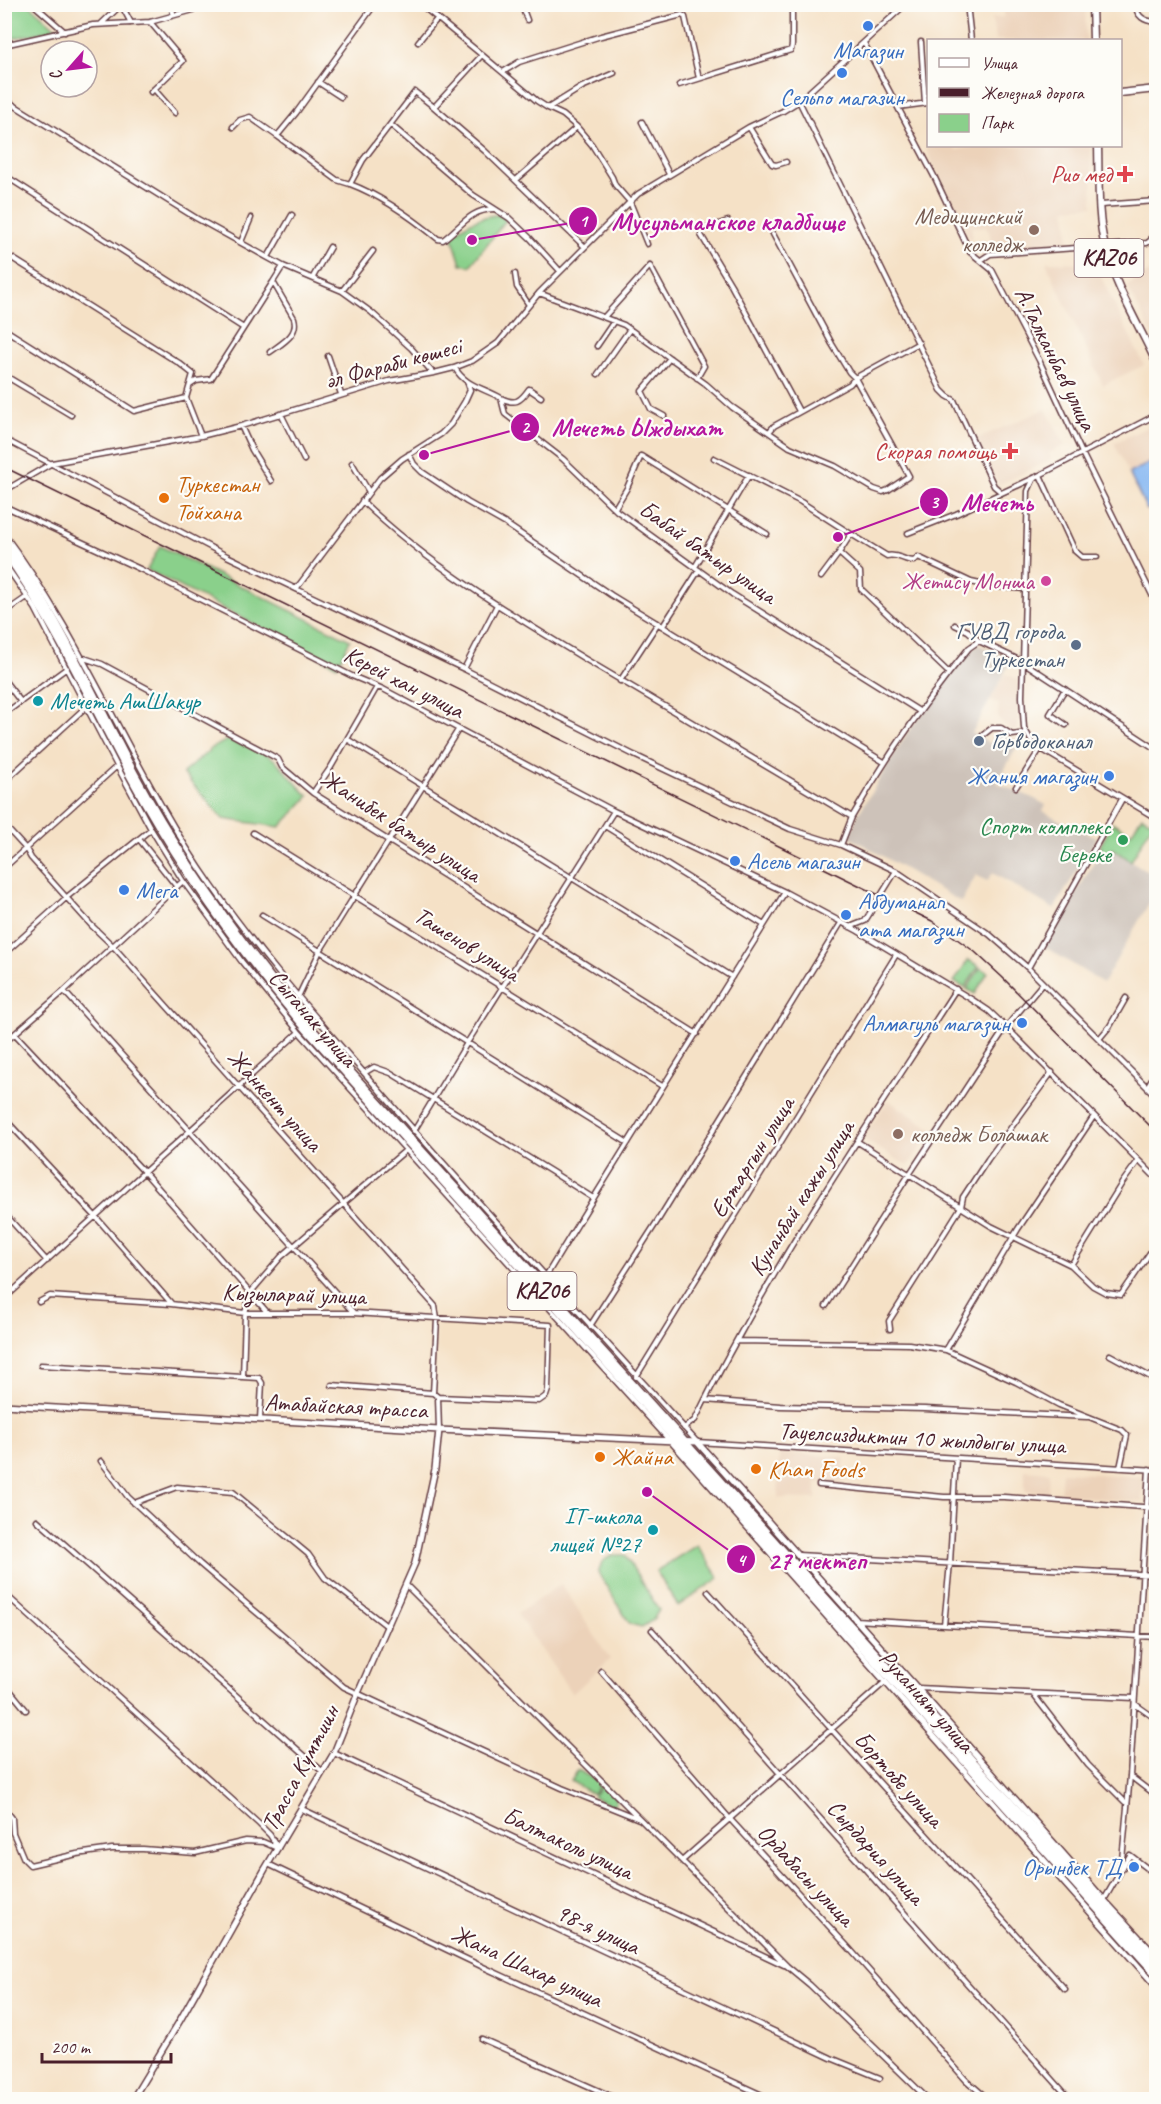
<svg xmlns="http://www.w3.org/2000/svg" width="1161" height="2104" viewBox="0 0 1161 2104" font-family="Caveat,sans-serif">
  <style>
    .built { fill: #ecd2b9 }
    .industrial { fill: #cdc2b9 }
    .green { fill: #8ad08b; stroke: #6a785b; stroke-width: 1.5 }
    .water { fill: #86b7f2; stroke: #686b8e; stroke-width: 1.5 }
    .lines { fill: none; stroke-linecap: round; stroke-linejoin: round }
    .street-casing { stroke: #643c42; stroke-width: 7 }
    .secondary-casing { stroke: #643c42; stroke-width: 8 }
    .primary-casing { stroke: #643c42; stroke-width: 9 }
    .highway-casing { stroke: #643c42; stroke-width: 10 }
    .street { stroke: #fff; stroke-width: 4 }
    .secondary { stroke: #fff; stroke-width: 5 }
    .primary { stroke: #fff; stroke-width: 6 }
    .highway { stroke: #fff; stroke-width: 7 }
    .rail { stroke: #4a1f2b; stroke-width: 1.5 }
    .shop-dot { fill: #3f7fe0; stroke: #fdfcf7; stroke-width: 2 }
    .health-dot { fill: #e0444e; stroke: #fdfcf7; stroke-width: 2 }
    .education-dot { fill: #8d6e63; stroke: #fdfcf7; stroke-width: 2 }
    .food-dot { fill: #e8710a; stroke: #fdfcf7; stroke-width: 2 }
    .hotel-dot { fill: #d1479c; stroke: #fdfcf7; stroke-width: 2 }
    .service-dot { fill: #5c6f8a; stroke: #fdfcf7; stroke-width: 2 }
    .culture-dot { fill: #0f9aa8; stroke: #fdfcf7; stroke-width: 2 }
    .leisure-dot { fill: #2e9e5b; stroke: #fdfcf7; stroke-width: 2 }
    .labels { text-anchor: middle; dominant-baseline: central; stroke-width: 4.5; stroke-linejoin: round; paint-order: stroke }
    .shield { fill: #fdfcf7; stroke: #806168; stroke-width: 1.5 }
    .shield-label { font-size: 22px; font-weight: bold; fill: #4a1f2b }
    .shop-label { font-size: 24px; fill: #366cbe; stroke: #fdfcf7; text-anchor: end }
    .health-label { font-size: 24px; fill: #be3a42; stroke: #fdfcf7; text-anchor: end }
    .education-label { font-size: 24px; fill: #785e54; stroke: #fdfcf7; text-anchor: end }
    .street-label { font-size: 24px; fill: #4a1f2b; stroke: #fdfcf7 }
    .food-label { font-size: 24px; fill: #c56008; stroke: #fdfcf7; text-anchor: start }
    .hotel-label { font-size: 24px; fill: #b23c85; stroke: #fdfcf7; text-anchor: end }
    .service-label { font-size: 24px; fill: #4e5e75; stroke: #fdfcf7; text-anchor: end }
    .culture-label { font-size: 24px; fill: #0d838f; stroke: #fdfcf7; text-anchor: start }
    .leisure-label { font-size: 24px; fill: #27864d; stroke: #fdfcf7; text-anchor: end }
    .leader { fill: none; stroke: #b5179e; stroke-width: 2 }
    .callout-dot { fill: #b5179e; stroke: #fdfcf7; stroke-width: 2 }
    .mark-label { font-size: 18px; text-anchor: middle; font-weight: bold; fill: #fff }
    .callout-label { font-size: 26px; text-anchor: middle; font-weight: bold; fill: #b5179e; stroke: #fdfcf7; stroke-width: 4.5; stroke-linejoin: round; paint-order: stroke }
  </style>
  <rect width="100%" height="100%" fill="#fdfcf7"/>
  <filter id="ink" filterUnits="userSpaceOnUse"><feTurbulence type="fractalNoise" baseFrequency=".0167" numOctaves="2"/><feDisplacementMap in="SourceGraphic" scale="12" xChannelSelector="R" yChannelSelector="G"/><feConvolveMatrix kernelMatrix="1 2 1 2 8 2 1 2 1" color-interpolation-filters="sRGB"/></filter>
  <filter id="wash" filterUnits="userSpaceOnUse"><feTurbulence type="fractalNoise" baseFrequency=".008" numOctaves="4" result="noise"/><feDisplacementMap in="SourceGraphic" scale="24" xChannelSelector="R" yChannelSelector="G"/><feGaussianBlur stdDeviation="1.35" result="paint"/><feColorMatrix in="noise" values="0 0 0 0 0 0 0 0 0 0 0 0 0 0 0 0 0 1.4 0 .05"/><feComposite in="paint" operator="in"/></filter>
  <g filter="url(#wash)">
    <rect width="100%" height="100%" fill="#f5e1c6"/>
    <!-- built -->
    <path class="built" d="M1004 5H1085L1086 40H995L992 18 1004 17Z
      M928 145 954 146 956 150 977 146H1091L1093 206 1066 208 1069 245 991 248 990 234 986 227H972V238H969L925 147Z
      M1156 244V342L1127 286 1153 270 1149 249Z
      M1046 262 1082 263 1099 273 1144 365 1103 385Z
      M1046 409 1065 445 1049 453 1051 459 1044 463 998 485 976 439Z
      M1156 423V460L1129 473 1114 443Z
      M1005 674 1019 680 1018 729 1014 731 1005 726 998 718 999 704 989 699Z
      M888 1100 933 1130 908 1166 863 1139Z
      M779 1453 845 1457 842 1484 816 1482V1499L778 1498Z
      M1025 1470 1049 1472 1048 1492H1025Z
      M1062 1472 1143 1477 1142 1502 1060 1494Z
      M561 1584 610 1659 572 1694 517 1614Z"/>
    <!-- industrial -->
    <path class="industrial" d="M979 645 1011 661 972 733 991 744 998 732 1019 743 997 783 1033 798 1046 805 1043 811 1075 829 1097 837 1054 909 993 873 987 881 976 875 961 902 850 837 856 818 908 732 967 654Z
      M1111 848 1156 877V891L1103 983 1045 947 1100 852 1107 856Z"/>
    <!-- green -->
    <path class="green" d="M5 4 30 5 57 29 5 40Z
      M500 215 506 220 470 266 461 264 452 236C464 223 482 215 500 215Z
      M160 546 350 640 337 666 147 570Z
      M227 740C243 745 263 750 276 761 288 772 296 786 309 796L280 827 223 819 183 773 212 748Z
      M1142 816 1153 822 1131 861 1112 848 1107 856 1100 852 1102 848 1100 846 1113 823 1131 833Z
      M968 960 979 966 965 988 954 982Z
      M980 968 988 972 975 994 967 989Z
      M697 1545 719 1578 678 1606 656 1571Z
      M612 1555H625L659 1610 653 1620 642 1627 630 1624 598 1573 602 1562Z
      M578 1770 600 1783 593 1795 571 1781Z
      M602 1784 617 1799 613 1806 593 1797Z"/>
    <!-- water -->
    <path class="water" d="M1156 460V505L1147 510 1129 473Z"/>
  </g>
  <g filter="url(#ink)">
    <g class="lines">
      <!-- street casing -->
      <g class="street-casing">
        <path id="street" d="M33 4 65 32
          M121 4 131 23
          M170 4 174 15
          M521 4 527 20
          M967 4 971 40
          M1135 4C1137 17 1144 21 1156 22
          M1092 7 1114 4
          M150 22 183 61 151 92
          M101 24 121 5
          M418 42 437 19
          M921 42 925 103
          M864 43 935 178 970 252 992 270 1039 360 1082 453 1156 603
          M4 45 93 25 150 22 215 4
          M482 55 537 101 548 108 563 115 577 127 592 145 612 177 615 185 630 202 647 244
          M503 72 519 62 601 36 682 15 685 17 699 78
          M318 82 341 97
          M679 85 791 50 792 45V4
          M154 89 175 113
          M4 99 196 218 283 266 342 291 371 312 411 348 433 373
          M799 101 941 390 947 396 954 400 994 486 1001 492
          M434 107 485 151 584 246
          M898 107 928 103
          M548 108 582 87 614 73
          M642 122 669 174
          M391 125 473 195 509 218 530 238 560 271
          M233 127 240 120 250 117 277 136 296 113 375 4
          M749 127 772 164 776 165 786 162
          M277 136 337 180 350 184 363 160 415 92 434 107 482 55 420 4
          M4 175 242 327
          M516 180 577 127
          M350 184C382 196 411 217 438 239L443 240C462 226 469 210 494 209
          M1101 205 1156 201
          M728 221 701 230V235L731 285 799 411
          M241 242 251 218
          M4 253 179 363 193 374 186 398
          M268 257 292 215
          M981 260 990 254 1147 243 1151 240 1156 222
          M515 274 517 287 529 305
          M313 277 330 247
          M342 291 373 251
          M539 293 624 325 706 384 732 407 790 447 835 466 874 489 883 492 888 490 909 476 855 378 849 372 832 344 773 234
          M605 316 650 266 704 366 697 378
          M4 329 134 411 186 398
          M597 346 614 321
          M270 352C282 343 299 335 294 318L273 282 283 266
          M328 356 341 394
          M455 368C465 386 484 388 501 398L505 414 563 459 617 511 732 594 919 711
          M598 374 630 329
          M4 375 71 415
          M190 385 196 381 211 379 273 282
          M186 398 201 436
          M501 398C515 405 520 402 529 389L541 397
          M281 414 304 460
          M664 416 651 409 642 391 670 358
          M241 426 252 450 271 481
          M769 432 774 426 850 384 855 378 919 343
          M4 439 227 556 464 669 634 755 790 829 841 845 896 871 989 934 1028 968 1156 1096
          M409 454 414 464 422 472 467 502 506 524 611 595 884 762
          M714 458 801 502 851 534 839 553 860 572 861 589 949 673 969 648 979 641 1023 662 1156 749
          M352 463 369 492
          M1040 475 1075 551 1082 557H1097
          M1034 478 1028 491 1022 697 1024 728 1033 744 1156 818
          M4 491 52 463 201 436 241 426 389 381 434 373 454 368 472 361 498 343 539 293 638 194 749 127 783 111 799 101 906 4
          M362 501C427 564 507 612 585 659 674 712 763 764 852 817L841 845
          M4 506 142 570 352 676 383 689 614 811 785 892 858 931 971 999 989 1011 1006 1027 1156 1178
          M615 508 627 488 641 456 767 534
          M908 533 956 514 1034 478 1156 415
          M4 534C87 644 133 774 212 886 258 952 312 1013 365 1074 473 1199 586 1319 697 1442L1156 1470
          M851 534 887 556C897 553 904 561 914 561L918 557 971 582 989 586 1025 589
          M4 563 35 608 117 766 151 829 183 881 242 962 299 1032 669 1440
          M695 567 749 475
          M821 577 839 553
          M296 589 380 478 402 459 441 434 451 424 465 401 470 390 468 384
          M4 613 27 597
          M955 625 968 631 979 641
          M663 626 699 570
          M84 658 102 664 278 759 282 767 313 793 697 1034
          M464 669 497 605
          M4 680 21 702
          M620 681 658 623
          M1065 689 1050 714 1066 725
          M4 714 67 668
          M983 735 992 728H1001L1012 735 1027 733
          M347 739 732 977
          M4 782 87 706
          M1016 787 1040 749
          M313 793 331 767 377 687
          M852 817C881 766 913 719 949 673
          M4 825 26 849 31 858 91 925 113 946 435 1306 437 1319 433 1393 438 1397 439 1430
          M605 826 764 925
          M253 833 662 1086
          M139 839 177 887
          M4 868 117 766
          M262 915 628 1143
          M850 927 865 921 896 871
          M4 954 67 897 151 829
          M1028 968 1122 799
          M64 991 353 1312
          M298 997 320 951 458 730
          M15 1034 145 1173 267 1312
          M1099 1039 1110 1026 1126 998
          M4 1043 64 991 183 881
          M364 1073 374 1067 391 1073 552 1172 593 1198
          M1147 1087 1156 1072
          M4 1118 96 1217 171 1303
          M414 1131 467 1043 614 811
          M858 1142 991 1226 1071 1265 1093 1286 1106 1293 1121 1295 1156 1244
          M4 1213 47 1261
          M1071 1265 1122 1183 1138 1161
          M546 1276C624 1147 705 1020 785 892
          M4 1299 299 1032
          M39 1302 50 1296 171 1304 245 1313H353L550 1325 548 1390 546 1396 539 1401 438 1397
          M826 1306 903 1184 1006 1027 1043 983
          M590 1326 660 1217 841 923
          M890 1329 889 1321 961 1207 963 1197 988 1159 1052 1072
          M737 1341 909 1344 946 1350 1016 1382 1059 1405 1122 1430 1127 1435 1120 1468
          M946 1350 1018 1229 1094 1116
          M1110 1355 1156 1380
          M41 1365 259 1378 262 1383 260 1419
          M243 1377 245 1313 251 1292 281 1257 406 1150
          M636 1377 896 955
          M332 1385 433 1393
          M705 1400 780 1406 925 1409 1087 1417
          M684 1428 695 1420C769 1269 865 1130 956 989
          M101 1461 128 1497 200 1564 344 1687 562 1788 639 1819
          M819 1485 944 1497H1004L1156 1508
          M134 1503 177 1487 233 1492 308 1554 325 1578 388 1627
          M37 1520 323 1772
          M798 1555 1156 1575
          M406 1585 787 1966 810 1985 929 2100
          M708 1592 1065 1989
          M4 1593 259 1824 270 1835 278 1848
          M855 1620 1156 1637
          M944 1625 950 1563 956 1458
          M652 1630 1071 2100
          M601 1671 730 1819 849 1948 966 2080 989 2100
          M4 1683 26 1710
          M918 1688 1134 1698
          M1033 1694 1088 1765 1125 1802
          M1135 1704 1156 1719
          M334 1753 784 1965
          M1130 1776 1156 1796
          M4 1808 12 1818 13 1833 24 1859 30 1865 77 1854 112 1849H143L195 1853 246 1841 263 1842 277 1848
          M302 1809 831 2058 880 2078
          M683 1860 885 1682
          M268 1864 481 1966 773 2100
          M1121 1870 1130 1776 1149 1469
          M1104 1900 1130 1855 1156 1875
          M482 2039 620 2100"/>
      </g>
      <!-- secondary casing -->
      <g class="secondary-casing">
        <path id="secondary" d="M4 1405 439 1430 697 1442 917 1688 1104 1900 1156 1956
          M670 1440 1156 1986
          M132 2100 179 2022 265 1869 334 1753 358 1693 415 1563 435 1469 439 1430"/>
      </g>
      <!-- primary casing -->
      <g class="primary-casing">
        <path id="primary" d="M1092 4 1093 40
          M1120 93 1156 89
          M1098 146C1099 179 1097 215 1105 247 1114 285 1140 327 1156 362"/>
      </g>
      <!-- highway casing -->
      <g class="highway-casing">
        <path id="highway" d="M4 542C58 614 93 697 135 775 184 866 245 949 311 1028L1156 1964
          M4 551C55 622 90 701 131 777 180 868 241 952 308 1031L1156 1974"/>
      </g>
      <!-- street -->
      <use href="#street" class="street"/>
      <!-- secondary -->
      <use href="#secondary" class="secondary"/>
      <!-- primary -->
      <use href="#primary" class="primary"/>
      <!-- highway -->
      <use href="#highway" class="highway"/>
      <!-- rail -->
      <path class="rail" d="M4 467 932 921 975 952 1002 977 1156 1132"/>
    </g>
  </g>
  <!-- markers -->
  <g class="shop-dot">
    <circle cx="868" cy="26" r="6"/>
    <circle cx="842" cy="73" r="6"/>
    <circle cx="1109" cy="776" r="6"/>
    <circle cx="735" cy="861" r="6"/>
    <circle cx="124" cy="890" r="6"/>
    <circle cx="846" cy="915" r="6"/>
    <circle cx="1022" cy="1023" r="6"/>
    <circle cx="1134" cy="1867" r="6"/>
  </g>
  <g class="health-dot">
    <path d="M1122 165h6v6h6v6h-6v6h-6v-6h-6v-6h6z"/>
    <path d="M1007 442h6v6h6v6h-6v6h-6v-6h-6v-6h6z"/>
  </g>
  <g class="education-dot">
    <circle cx="1034" cy="230" r="6"/>
    <circle cx="898" cy="1134" r="6"/>
  </g>
  <g class="food-dot">
    <circle cx="164" cy="498" r="6"/>
    <circle cx="600" cy="1457" r="6"/>
    <circle cx="756" cy="1469" r="6"/>
  </g>
  <circle class="hotel-dot" cx="1046" cy="581" r="6"/>
  <g class="service-dot">
    <circle cx="1076" cy="645" r="6"/>
    <circle cx="979" cy="741" r="6"/>
  </g>
  <g class="culture-dot">
    <circle cx="38" cy="701" r="6"/>
    <circle cx="653" cy="1530" r="6"/>
  </g>
  <circle class="leisure-dot" cx="1123" cy="840" r="6"/>
  <g class="labels">
    <!-- shield labels -->
    <g class="shield">
      <rect x="1074.5" y="239" width="69" height="38" rx="4.5"/>
      <rect x="507.5" y="1272" width="69" height="38" rx="4.5"/>
    </g>
    <g class="shield-label">
      <text x="1109" y="258">KАZ06</text>
      <text x="542" y="1291">KАZ06</text>
    </g>
    <!-- shop labels -->
    <g class="shop-label">
      <text x="868" y="50" text-anchor="middle">Магазин</text>
      <text x="842" y="97" text-anchor="middle">Сельпо магазин</text>
      <text x="1097" y="776">Жания магазин</text>
      <text x="747" y="861" text-anchor="start">Асель магазин</text>
      <text x="136" y="890" text-anchor="start">Мега</text>
      <text x="858" y="901" text-anchor="start">Абдуманап<tspan x="858" dy="28">ата магазин</tspan></text>
      <text x="1010" y="1023">Алмагуль магазин</text>
      <text x="1122" y="1867">Орынбек ТД</text>
    </g>
    <!-- health labels -->
    <g class="health-label">
      <text x="1112" y="174">Рио мед</text>
      <text x="996" y="451">Скорая помощь</text>
    </g>
    <!-- education labels -->
    <g class="education-label">
      <text x="1022" y="216">Медицинский<tspan x="1022" dy="28">колледж</tspan></text>
      <text x="910" y="1134" text-anchor="start">колледж Болашак</text>
    </g>
    <!-- street labels -->
    <g class="street-label">
      <text transform="translate(1056 359) rotate(64)">А.Талканбаев улица</text>
      <text transform="translate(393 363) rotate(-15)">әл Фараби көшесі</text>
      <text transform="translate(708 552) rotate(35)">Бабай батыр улица</text>
      <text transform="translate(404 682) rotate(27)">Керей хан улица</text>
      <text transform="translate(401 826) rotate(33)">Жанибек батыр улица</text>
      <text transform="translate(467 944) rotate(32)">Ташенов улица</text>
      <text transform="translate(313 1018) rotate(49)">Сыганак улица</text>
      <text transform="translate(275 1100) rotate(48)">Жанкент улица</text>
      <text transform="translate(752 1157) rotate(-58)">Ертаргын улица</text>
      <text transform="translate(801 1198) rotate(-58)">Кунанбай кажы улица</text>
      <text transform="translate(294 1294) rotate(2)">Кызыларай улица</text>
      <text transform="translate(346 1406) rotate(3)">Атабайская трасса</text>
      <text transform="translate(922 1438) rotate(3)">Тауелсиздиктин 10 жылдыгы улица</text>
      <text transform="translate(927 1701) rotate(48)">Руханият улица</text>
      <text transform="translate(300 1768) rotate(-62)">Трасса Кумтиин</text>
      <text transform="translate(899 1779) rotate(48)">Бортобе улица</text>
      <text transform="translate(568 1843) rotate(25)">Балтаколь улица</text>
      <text transform="translate(876 1852) rotate(48)">Сырдария улица</text>
      <text transform="translate(806 1875) rotate(47)">Ордабасы улица</text>
      <text transform="translate(598 1929) rotate(25)">98-я улица</text>
      <text transform="translate(527 1966) rotate(25)">Жана Шахар улица</text>
    </g>
    <!-- food labels -->
    <g class="food-label">
      <text x="176" y="484">Туркестан<tspan x="176" dy="28">Тойхана</tspan></text>
      <text x="612" y="1457">Жайна</text>
      <text x="768" y="1469">Khan Foods</text>
    </g>
    <!-- hotel labels -->
    <g class="hotel-label">
      <text x="1034" y="581">Жетису Монша</text>
    </g>
    <!-- service labels -->
    <g class="service-label">
      <text x="1064" y="631">ГУВД города<tspan x="1064" dy="28">Туркестан</tspan></text>
      <text x="991" y="741" text-anchor="start">Горводоканал</text>
    </g>
    <!-- culture labels -->
    <g class="culture-label">
      <text x="50" y="701">Мечеть АшШакур</text>
      <text x="641" y="1516" text-anchor="end">IT-школа<tspan x="641" dy="28">лицей №27</tspan></text>
    </g>
    <!-- leisure labels -->
    <g class="leisure-label">
      <text x="1111" y="826">Спорт комплекс<tspan x="1111" dy="28">Береке</tspan></text>
    </g>
  </g>
  <!-- callouts -->
  <path class="leader" d="M472 240L583 221M424 455L525 427M838 537L934 502M647 1492L741 1559"/>
  <g class="callout-dot">
    <circle cx="472" cy="240" r="6"/>
    <circle cx="424" cy="455" r="6"/>
    <circle cx="838" cy="537" r="6"/>
    <circle cx="647" cy="1492" r="6"/>
    <circle cx="583" cy="221" r="15"/>
    <circle cx="525" cy="427" r="15"/>
    <circle cx="934" cy="502" r="15"/>
    <circle cx="741" cy="1559" r="15"/>
  </g>
  <g class="mark-label">
    <text x="583" y="227">1</text>
    <text x="525" y="433">2</text>
    <text x="934" y="508">3</text>
    <text x="741" y="1566">4</text>
  </g>
  <g class="callout-label">
    <text x="728" y="230">Мусульманское кладбище</text>
    <text x="637" y="436">Мечеть Ыждыхат</text>
    <text x="997" y="511">Мечеть</text>
    <text x="817" y="1569">27 мектеп</text>
  </g>
  <!-- margin -->
  <rect width="1161" height="2104" fill="none" stroke="#fdfcf7" stroke-width="24"/>
  <!-- legend -->
  <rect x="927" y="39" width="195" height="108" fill="#fdfcf7" stroke="#b5a4a5" stroke-width="1.5"/>
  <rect x="939" y="58" width="30" height="9" fill="#ffffff" stroke="#b5a4a5" stroke-width="1.5"/>
  <text x="981" y="69" font-size="18" fill="#4a1f2b">Улица</text>
  <rect x="939" y="88" width="30" height="9" fill="#4a1f2b" stroke="#b5a4a5" stroke-width="1.5"/>
  <text x="981" y="99" font-size="18" fill="#4a1f2b">Железная дорога</text>
  <rect x="939" y="114" width="30" height="18" fill="#8ad08b" stroke="#b5a4a5" stroke-width="1.5"/>
  <text x="981" y="129" font-size="18" fill="#4a1f2b">Парк</text>
  <!-- north arrow -->
  <g transform="translate(69 69) rotate(242)"><circle r="28" fill="#fdfcf7" stroke="#b5a4a5" stroke-width="1.5"/>
  <path d="M0-4.5L10 22L0 15L-10 22Z" fill="#b5179e"/>
  <text y="-9" font-size="16" font-weight="bold" text-anchor="middle" fill="#4a1f2b">С</text>
  </g>
  <!-- scale -->
  <path d="M42 2053v9h129v-9" fill="none" stroke="#4a1f2b" stroke-width="3"/>
  <text x="51" y="2053" font-size="18" fill="#4a1f2b" stroke="#fdfcf7" stroke-width="4.5" paint-order="stroke">200 m</text>
</svg>
